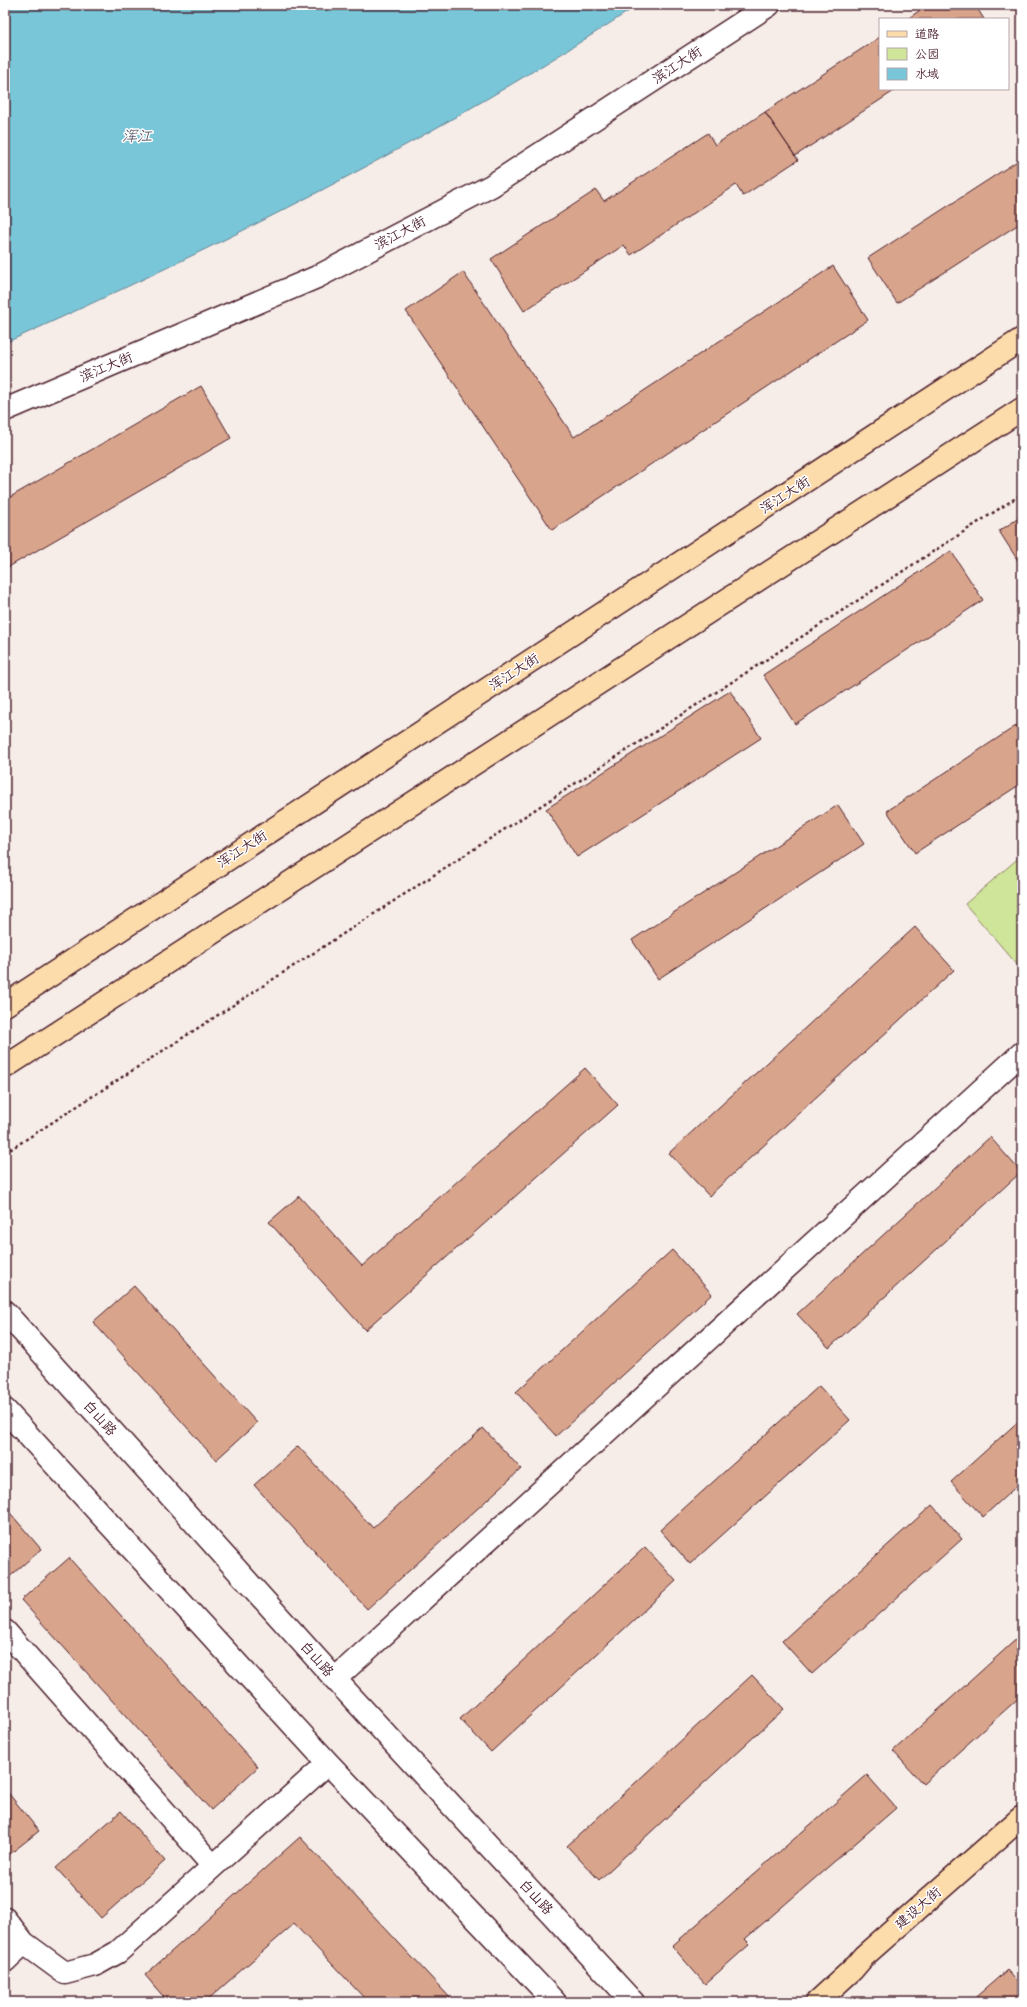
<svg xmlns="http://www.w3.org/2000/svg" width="1027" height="2007" viewBox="0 0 1027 2007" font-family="Itim,'LXGW WenKai TC',sans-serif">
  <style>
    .green { fill: #cfe59a; stroke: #8c8262 }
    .water { fill: #79c6d8; stroke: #668393 }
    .building { fill: #d8a48c; stroke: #4a1f2b }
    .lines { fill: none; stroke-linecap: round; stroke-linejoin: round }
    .minor-casing { stroke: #4a1f2b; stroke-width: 25 }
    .major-casing { stroke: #4a1f2b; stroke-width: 25 }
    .path { stroke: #4a1f2b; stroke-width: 2.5; stroke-dasharray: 3 3; stroke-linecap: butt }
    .minor { stroke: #fff; stroke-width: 22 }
    .major { stroke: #fddcac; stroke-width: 22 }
    .labels { text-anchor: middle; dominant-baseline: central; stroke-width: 3; stroke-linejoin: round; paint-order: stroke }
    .street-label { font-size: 14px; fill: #4a1f2b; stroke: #fff }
    .water-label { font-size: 15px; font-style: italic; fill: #5a5968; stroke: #fff }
  </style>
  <rect width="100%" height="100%" fill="#f7ede8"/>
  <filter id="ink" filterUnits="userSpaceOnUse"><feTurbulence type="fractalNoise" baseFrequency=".025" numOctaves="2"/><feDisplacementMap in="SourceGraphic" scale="8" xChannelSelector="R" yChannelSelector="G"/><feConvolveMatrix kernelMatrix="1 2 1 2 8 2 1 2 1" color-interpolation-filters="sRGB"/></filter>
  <g filter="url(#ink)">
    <!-- green -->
    <path class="green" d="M1022 855V966L1020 968 965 904Z"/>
    <!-- water -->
    <path class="water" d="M5 5H638C438 137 223 245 5 343Z"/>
    <!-- building -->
    <path class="building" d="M928 5H975L984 19H907Z
      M880 37V89H897L795 156 765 112Z
      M765 112 798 160 743 196 736 185 631 255 624 245 524 311 491 259 596 190 604 201 708 133 715 145Z
      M1022 158V222L897 303 868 258Z
      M833 266 868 320 552 530 406 311 463 272 574 437Z
      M201 386 231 438 5 569V500Z
      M1022 516V567L999 531Z
      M951 551 983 600 795 724 763 675Z
      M730 691 761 738 577 857 546 809Z
      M1022 722V783L915 853 887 811Z
      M838 805 864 844 658 979 632 940Z
      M915 927 954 970 709 1196 669 1153Z
      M585 1068 618 1105 365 1330 269 1222 299 1196 362 1266Z
      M990 1137 1021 1172 829 1348 797 1314Z
      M672 1250 712 1294 556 1436 516 1392Z
      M134 1286 257 1423 216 1460 93 1322Z
      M819 1386 850 1420 690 1564 660 1530Z
      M1022 1418V1481L983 1517 951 1482Z
      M483 1428 521 1469 367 1609 254 1485 298 1446 373 1528Z
      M932 1505 962 1539 812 1674 782 1641Z
      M5 1507 41 1549 5 1581Z
      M645 1547 676 1581 491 1752 460 1719Z
      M69 1558 258 1767 211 1810 21 1600Z
      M1022 1634V1695L923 1784 893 1751Z
      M752 1675 784 1709 599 1880 567 1846Z
      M867 1775 896 1808 745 1939 750 1944 705 1984 672 1946Z
      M5 1789 39 1831 5 1858Z
      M121 1811 165 1861 101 1918 56 1868Z
      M300 1837 454 2002H368L294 1924 205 2002H168L145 1975Z
      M1007 1970 1022 1987V2002H970Z"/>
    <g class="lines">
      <!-- minor casing -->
      <g class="minor-casing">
        <path id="minor" d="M5 410 317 277 491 186 769 5
          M5 1312 335 1679 633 2002
          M5 1410 328 1763 555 2002
          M5 1631 213 1866
          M335 1679 1022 1053
          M5 1919 24 1943 65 1973 95 1965 118 1952 328 1763
          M5 1961 24 1943"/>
      </g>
      <!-- major casing -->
      <g class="major-casing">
        <path id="major" d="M5 1005 1022 339
          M5 1067 1022 409
          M817 2002 852 1970 864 1956 1022 1817"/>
      </g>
      <!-- path -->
      <path class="path" d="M5 1153 1022 494"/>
      <!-- minor -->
      <use href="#minor" class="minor"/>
      <!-- major -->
      <use href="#major" class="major"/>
    </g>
  </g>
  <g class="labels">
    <!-- street labels -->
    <g class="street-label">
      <text transform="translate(677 65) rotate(-33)">滨江大街</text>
      <text transform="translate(400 233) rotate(-28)">滨江大街</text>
      <text transform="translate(106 367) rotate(-23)">滨江大街</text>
      <text transform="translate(785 495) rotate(-33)">浑江大街</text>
      <text transform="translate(514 672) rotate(-33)">浑江大街</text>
      <text transform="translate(242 849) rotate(-33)">浑江大街</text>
      <text transform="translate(100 1418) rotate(48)">白山路</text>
      <text transform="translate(317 1659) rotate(48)">白山路</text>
      <text transform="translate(536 1897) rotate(47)">白山路</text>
      <text transform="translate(918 1908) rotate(-41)">建设大街</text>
    </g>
    <!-- water labels -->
    <g class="water-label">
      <text x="137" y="136">浑江</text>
    </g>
  </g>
  <!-- margin -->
  <rect width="1027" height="2007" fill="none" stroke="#fff" stroke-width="20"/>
  <rect x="10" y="10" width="1007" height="1987" fill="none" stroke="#4a1f2b" stroke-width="1.5" filter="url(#ink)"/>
  <!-- legend -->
  <rect x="879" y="18" width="130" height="72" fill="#ffffff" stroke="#b7a5aa"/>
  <rect x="887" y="31" width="20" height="6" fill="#fddcac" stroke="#b7a5aa"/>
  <text x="915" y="38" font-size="12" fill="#4a1f2b">道路</text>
  <rect x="887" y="48" width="20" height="12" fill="#cfe59a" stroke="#b7a5aa"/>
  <text x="915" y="58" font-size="12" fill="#4a1f2b">公园</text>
  <rect x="887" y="68" width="20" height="12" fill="#79c6d8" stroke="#b7a5aa"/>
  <text x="915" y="78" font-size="12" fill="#4a1f2b">水域</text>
</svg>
